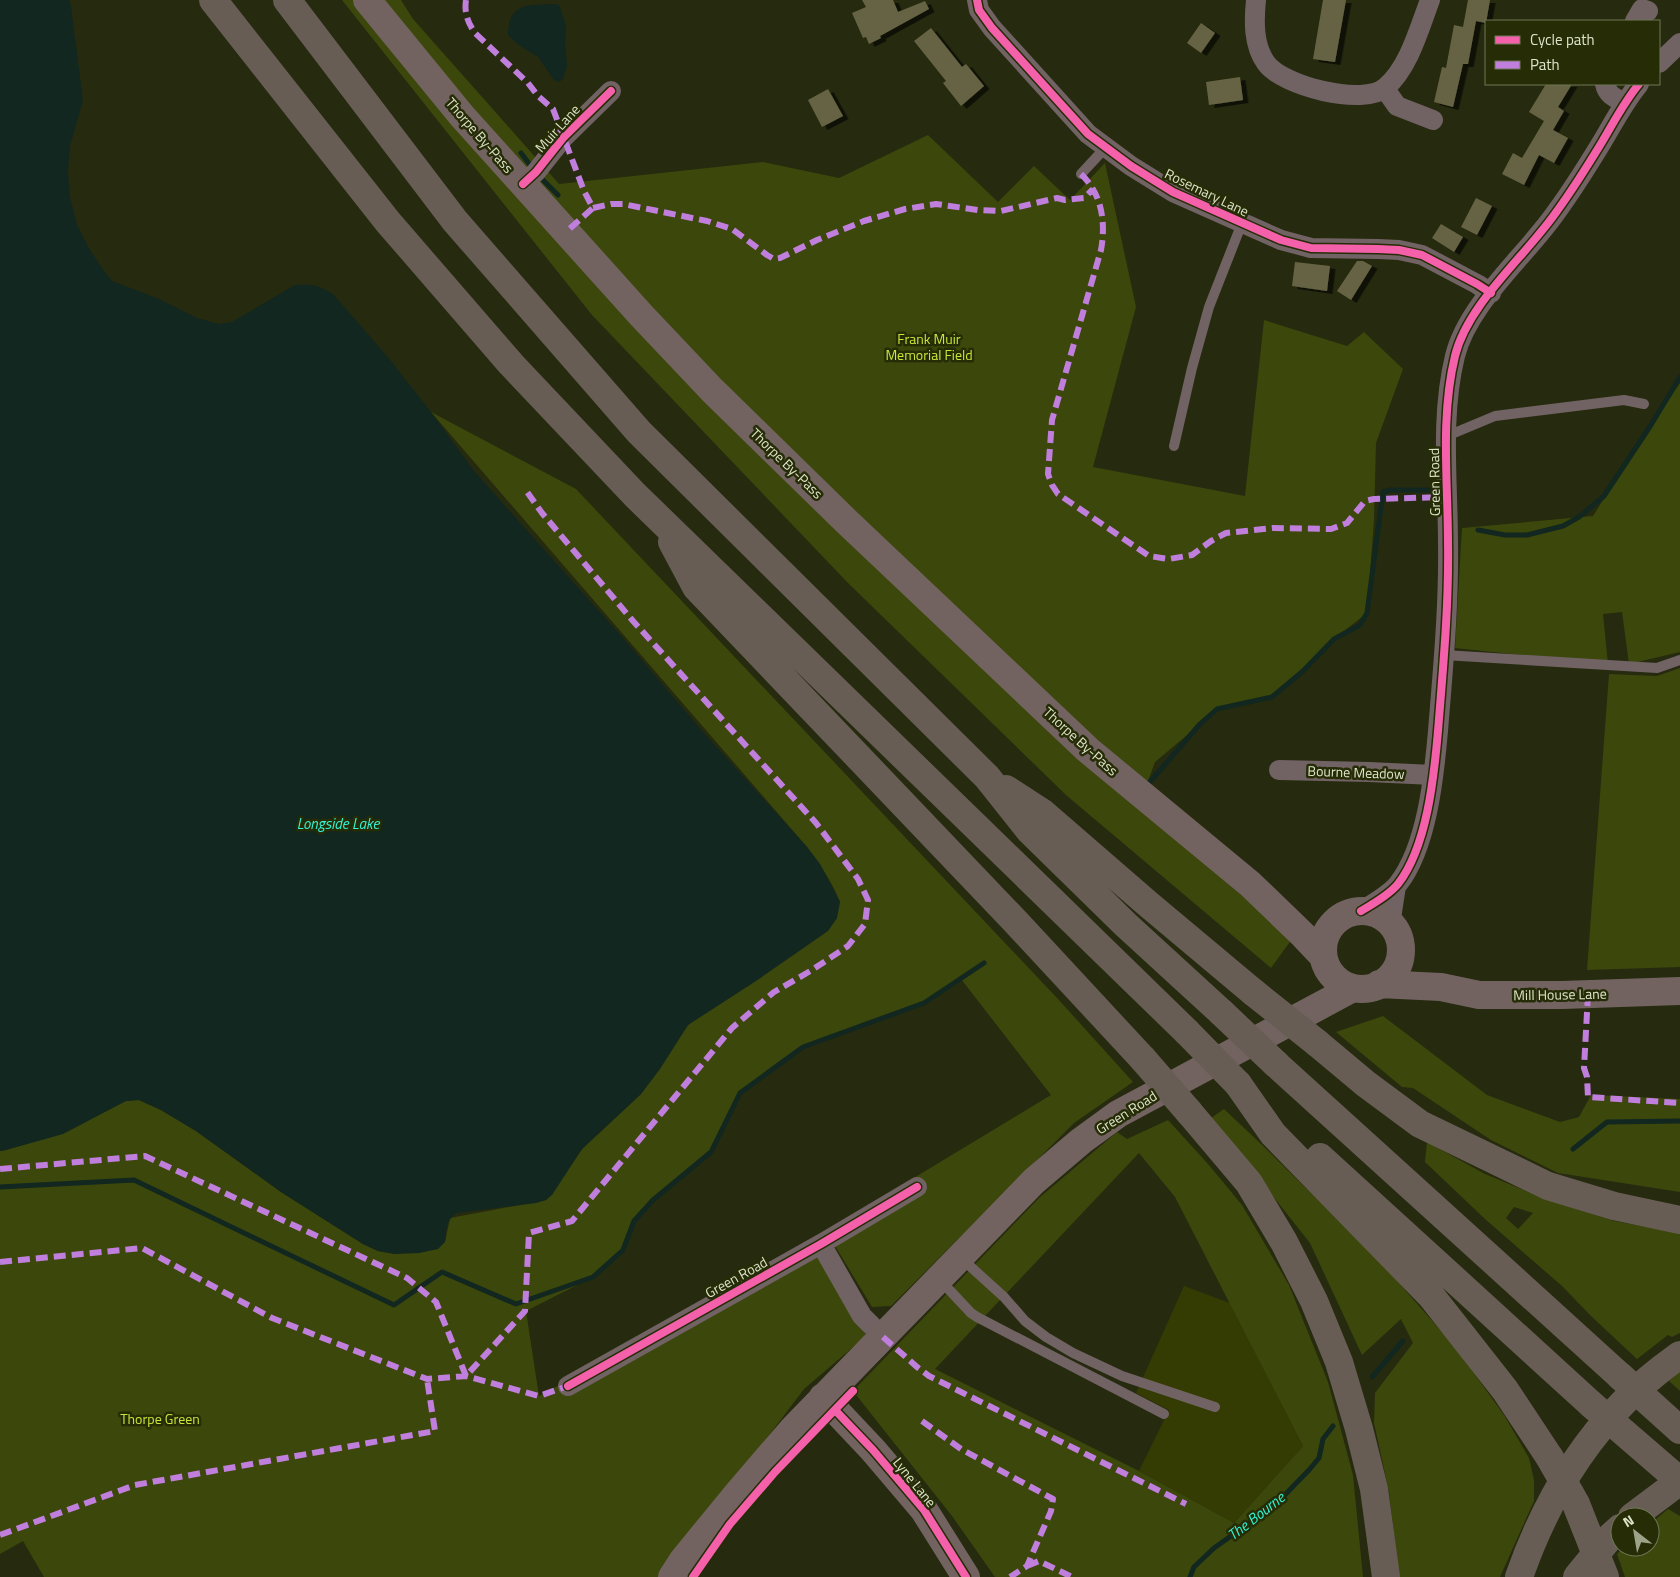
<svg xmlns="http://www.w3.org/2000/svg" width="1680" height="1577" viewBox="0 0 1680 1577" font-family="'Titillium Web',sans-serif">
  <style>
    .built { fill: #343c03 }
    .green { fill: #3c470b; fill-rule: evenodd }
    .water { fill: #112720 }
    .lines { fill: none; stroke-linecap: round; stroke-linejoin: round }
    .stream { stroke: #112720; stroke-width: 5 }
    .building { fill: #666444; filter: url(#shadow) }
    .lane { stroke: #716263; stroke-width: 10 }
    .street { stroke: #716263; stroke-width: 20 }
    .secondary { stroke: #726361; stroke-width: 28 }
    .highway { stroke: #675d55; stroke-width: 28 }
    .highway-bridge { stroke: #675d55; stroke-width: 28 }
    .quiet { stroke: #c07fdc; stroke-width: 6; stroke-dasharray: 12 6; stroke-linecap: butt }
    .cycleway-casing { stroke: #252c06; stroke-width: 11 }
    .cycleway { stroke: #f560ab; stroke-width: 8 }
    .labels { text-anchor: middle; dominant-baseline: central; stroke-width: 5; stroke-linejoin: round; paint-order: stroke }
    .street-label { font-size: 14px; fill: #dde4ca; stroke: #252c06 }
    .park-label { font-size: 14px; fill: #c9e639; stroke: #252c06 }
    .water-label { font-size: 15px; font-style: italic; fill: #32f4d6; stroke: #252c06 }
  </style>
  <defs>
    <filter id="shadow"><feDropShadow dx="5.5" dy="3" stdDeviation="0" flood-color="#0009"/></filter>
  </defs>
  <rect width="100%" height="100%" fill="#262a0f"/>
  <!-- built -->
  <path class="built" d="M1184 1286 1230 1303 1303 1446 1234 1523 1139 1471 1169 1410 1136 1393Z"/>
  <!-- green -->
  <path class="green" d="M342 0H401L413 19 559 184 763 162 839 178 928 135 998 202 1034 166 1070 200 1105 163 1136 307 1093 467 1245 496 1264 320 1347 346 1364 332 1403 369 1376 443 1374 520 1367 613 1334 639 1272 697 1217 710 1155 762 1140 803 1292 939 1271 968 1066 795 848 583 592 315Z
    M1680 383V652L1629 664 1622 612 1603 614 1608 664 1455 648 1462 528 1593 516 1647 431Z
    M431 412 576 489 1058 999 1133 1082 1074 1123 891 1306 872 1307 826 1231 1051 1095 961 979 924 1003 803 1047 740 1093 711 1152 653 1200 634 1221 623 1250 593 1277 526 1311 539 1396 821 1244 866 1336 804 1389 662 1577H44L23 1541 0 1554V1151L6 1150 126 1101 139 1100 161 1110 196 1131 281 1192 363 1244 378 1251 395 1254 445 1242 450 1218 546 1200 582 1149 641 1094 688 1025 840 902C832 882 820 864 807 847Z
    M1680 668V967L1587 970 1609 674 1657 676Z
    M1383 1016 1487 1095 1560 1122 1579 1117 1591 1095 1680 1099V1192L1558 1173 1491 1140 1413 1088 1402 1087 1336 1032Z
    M1224 1109 1260 1143 1378 1259 1455 1347 1504 1415 1529 1458 1534 1480V1501L1500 1577H1399L1389 1492 1374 1423 1375 1393 1413 1343 1401 1319 1362 1355 1310 1243 1211 1118Z
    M1168 1120 1208 1164 1242 1205 1289 1285 1328 1382 1353 1475 1363 1577H995L952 1516 853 1391 1039 1198 1117 1132 1127 1139ZM1139 1153 1175 1197 1303 1446 1234 1523 1139 1471 935 1369Z
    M1427 1142 1485 1174 1545 1199 1614 1221 1680 1233V1333L1672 1337 1668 1335 1637 1359 1591 1316 1562 1286 1485 1219 1425 1162ZM1514 1207 1533 1213 1518 1229 1506 1218Z
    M1680 1372V1391L1669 1381Z
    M1668 1509 1680 1516V1577H1625L1617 1554 1624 1547H1650V1524Z"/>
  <!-- water -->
  <path class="water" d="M0 0H69L71 7 83 100 70 146 68 171 70 197 77 225 90 250 104 271 112 281 159 299 197 318 219 324 232 322 295 285C310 283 321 286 333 294L386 355 431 412 474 471 622 637 703 732 807 847 820 864 840 902 837 918 828 931 756 981 688 1025 660 1069 641 1094 582 1149 552 1195 546 1200 536 1203 457 1213C445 1221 447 1229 445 1242L438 1249 419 1253 395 1254 378 1251 363 1244 281 1192 196 1131 161 1110 139 1100 126 1101 63 1134 6 1150 0 1151Z
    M555 4 559 5 566 25 565 45 567 65 563 79 559 82 554 80 538 57 516 43 508 35C508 2 530 5 555 4Z"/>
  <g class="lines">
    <!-- stream -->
    <path class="stream" d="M521 153 533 169
      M539 176 558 195
      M1478 530 1505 535H1527L1563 526 1579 517 1604 496 1651 425 1680 377
      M1149 783 1200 724 1217 709 1272 697 1303 671 1334 639 1360 625 1367 613 1383 492 1390 490H1431
      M1573 1149 1607 1122 1680 1121
      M0 1187 134 1180 394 1305 442 1272 516 1304 593 1277 623 1250 634 1221 653 1200 711 1152 740 1093 803 1047 924 1003 984 963
      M1372 1377 1403 1341
      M1190 1577 1194 1567 1214 1548 1275 1505 1309 1470 1319 1458 1323 1439 1333 1426"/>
  </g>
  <!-- building -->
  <path class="building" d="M862 0H893L898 12 925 1 929 9 880 36 881 38 869 44 866 37 863 38 852 13 866 7Z
    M1323 0H1346L1335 62 1313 59Z
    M1468 0H1490L1486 23 1476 21 1468 64H1463L1453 107 1434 102 1442 67 1446 68 1454 25 1463 27Z
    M1201 23 1215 33 1201 53 1187 43Z
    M931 28 962 67 966 64 984 86 961 106 943 83 946 81 914 41Z
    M1240 77 1243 100 1209 105 1206 82Z
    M1546 84H1572L1558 107 1564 111 1553 130 1568 138 1554 163 1539 155 1524 185 1502 174 1513 153 1522 158 1544 121 1529 112Z
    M828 89 843 116 822 127 808 100Z
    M1476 198 1492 206 1477 235 1461 227Z
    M1441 224 1463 237 1454 252 1432 238Z
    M1357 261H1363L1372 266 1351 300 1337 291Z
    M1295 262 1330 266 1327 291 1292 286Z"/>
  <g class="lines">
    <!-- lane -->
    <path class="lane" d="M1081 174 1106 147
      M1447 436 1495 416 1624 400 1644 404
      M1174 446 1192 368 1209 307 1242 223
      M1444 655 1657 668 1680 660
      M961 1258 1004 1297 1025 1321 1046 1337 1073 1353 1122 1376 1215 1407
      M940 1280 971 1313 977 1317 1164 1414"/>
    <!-- street -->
    <path class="street" d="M977 0 979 10 992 28 1088 134 1131 166 1173 192 1281 240 1311 248 1378 249 1399 250 1422 255 1477 284 1491 293
      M1256 0C1254 20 1253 45 1266 63 1282 86 1364 107 1386 87 1409 67 1419 29 1430 0
      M1635 21 1642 9 1648 11
      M1659 63 1680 43
      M1605 84C1607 95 1615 98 1625 103
      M1385 89 1397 106 1433 120
      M523 184 536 172 563 138 611 91
      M1279 770 1369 772 1433 775
      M1361 911C1373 904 1389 895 1398 884 1427 847 1434 777 1438 731 1443 668 1449 606 1448 543 1448 481 1440 418 1455 356 1468 303 1526 256 1557 211 1573 189 1588 165 1602 142 1614 122 1624 102 1639 84
      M1390 925 1396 886
      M821 1244 862 1316 883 1337
      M568 1386 821 1244 917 1187"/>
    <!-- secondary -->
    <path class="secondary" d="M367 0 462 116 641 315 712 390 846 521 1088 750 1250 884 1304 936 1323 956
      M1323 950a39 39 0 1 1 78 0a39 39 0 1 1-78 0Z
      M1379 984 1441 987 1479 995H1562L1680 991
      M823 1397 873 1450 924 1510 966 1577
      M672 1577 683 1560 737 1494 792 1430 1034 1181 1081 1141 1118 1114 1353 988"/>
    <!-- highway -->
    <path class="highway" d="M213 0 388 222 511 364 635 495 1187 1032
      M287 0 455 221 639 432 987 777 1030 831 1126 925 1221 1012
      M672 542 696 587 1014 920 1143 1059
      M1006 789 1043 813 1148 904 1253 992
      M1317 1043 1366 1084 1420 1124 1548 1186 1614 1206 1680 1220
      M1276 1064 1620 1376
      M1238 1084 1273 1134 1432 1297 1505 1390 1550 1458
      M1189 1112 1249 1183 1284 1242 1314 1301 1339 1362 1359 1429 1374 1489 1386 1577
      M1320 1157 1592 1405
      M1632 1517 1680 1481
      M1519 1577C1541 1514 1575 1452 1622 1404 1639 1386 1659 1370 1680 1355
      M1577 1577 1609 1538 1620 1528"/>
    <!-- highway-bridge -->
    <path class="highway-bridge" d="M1253 992 1317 1043
      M1221 1012 1276 1064
      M1187 1032 1238 1084
      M1143 1059 1189 1112
      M1620 1376 1680 1430
      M1592 1405 1680 1481
      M1550 1458 1576 1504 1605 1577"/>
    <!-- quiet -->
    <path class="quiet" d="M466 0C464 13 468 23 475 33L528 83 538 96 553 109 584 191 593 208 566 232
      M1081 174C1102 194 1106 222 1101 250L1052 420 1048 474 1052 485 1058 494 1149 556 1169 559 1192 555 1211 541 1226 533 1273 528 1331 529 1347 523 1365 501 1374 499 1446 497
      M593 208 611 204H623L707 221 732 229 767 255 774 259 780 258 817 240 864 221 905 209 936 204 978 210 1001 211 1057 198 1065 200 1084 198 1093 189
      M1588 994 1584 1068 1587 1077 1588 1097 1680 1103
      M0 1169 145 1156 407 1278 436 1302 466 1376 525 1311 529 1233 572 1221 732 1028 774 992 812 970 848 946 865 924 868 900 858 879 816 823 633 621 542 513 525 489
      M0 1262 142 1248 272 1318 427 1379 466 1376 539 1396 568 1386
      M883 1337 917 1367 929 1376 1186 1504
      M922 1421 961 1449 1053 1499 1051 1511 1027 1566 1010 1577
      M0 1535 135 1485 435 1431 427 1379
      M1027 1566 1039 1561 1072 1577"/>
    <!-- cycleway casing -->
    <g class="cycleway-casing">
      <path id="cycleway" d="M977 0 979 10 992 28 1088 134 1131 166 1173 192 1281 240 1311 248 1378 249 1399 250 1422 255 1477 284 1491 293
        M523 184 536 172 563 138 611 91
        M1361 911C1373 904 1389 895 1398 884 1427 847 1434 777 1438 731 1443 668 1449 606 1448 543 1448 481 1440 418 1455 356 1468 303 1526 256 1557 211 1573 189 1588 165 1602 142 1614 122 1624 102 1639 84
        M568 1386 821 1244 917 1187
        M835 1410 873 1450 924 1510 966 1577
        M693 1577 730 1524 775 1472 853 1391"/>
    </g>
    <!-- cycleway -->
    <use href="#cycleway" class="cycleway"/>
  </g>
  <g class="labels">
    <!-- street labels -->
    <g class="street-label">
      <text transform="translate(557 128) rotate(-48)">Muir Lane</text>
      <text transform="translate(480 135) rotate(49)">Thorpe By-Pass</text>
      <text transform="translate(1207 192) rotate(26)">Rosemary Lane</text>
      <text transform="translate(787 463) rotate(44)">Thorpe By-Pass</text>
      <text transform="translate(1434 482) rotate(-91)">Green Road</text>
      <text transform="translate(1081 741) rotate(42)">Thorpe By-Pass</text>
      <text transform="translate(1356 772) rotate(2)">Bourne Meadow</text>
      <text transform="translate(1560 994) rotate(-1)">Mill House Lane</text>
      <text transform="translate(1126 1112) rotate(-32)">Green Road</text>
      <text transform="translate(736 1277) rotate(-29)">Green Road</text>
      <text transform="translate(915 1482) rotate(51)">Lyne Lane</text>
    </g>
    <!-- park labels -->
    <g class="park-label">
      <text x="929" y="338">Frank Muir<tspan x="929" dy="16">Memorial Field</tspan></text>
      <text x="160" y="1418">Thorpe Green</text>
    </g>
    <!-- water labels -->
    <g class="water-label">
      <text x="338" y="823">Longside Lake</text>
      <text transform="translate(1256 1516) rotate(-38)">The Bourne</text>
    </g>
  </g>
  <!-- legend -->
  <rect x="1485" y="20" width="175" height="65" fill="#252c06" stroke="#6f7654"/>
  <rect x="1495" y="36" width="25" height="8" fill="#f560ab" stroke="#6f7654"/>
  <text x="1530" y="45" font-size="15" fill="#dde4ca">Cycle path</text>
  <rect x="1495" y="61" width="25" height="8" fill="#c07fdc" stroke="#6f7654"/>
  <text x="1530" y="70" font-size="15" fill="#dde4ca">Path</text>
  <!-- north arrow -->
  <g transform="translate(1635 1532) rotate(329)"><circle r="24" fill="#252c06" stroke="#6f7654"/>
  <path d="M0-4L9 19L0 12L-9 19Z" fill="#9da389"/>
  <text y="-8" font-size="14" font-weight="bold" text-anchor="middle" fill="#dde4ca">N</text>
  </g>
</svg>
